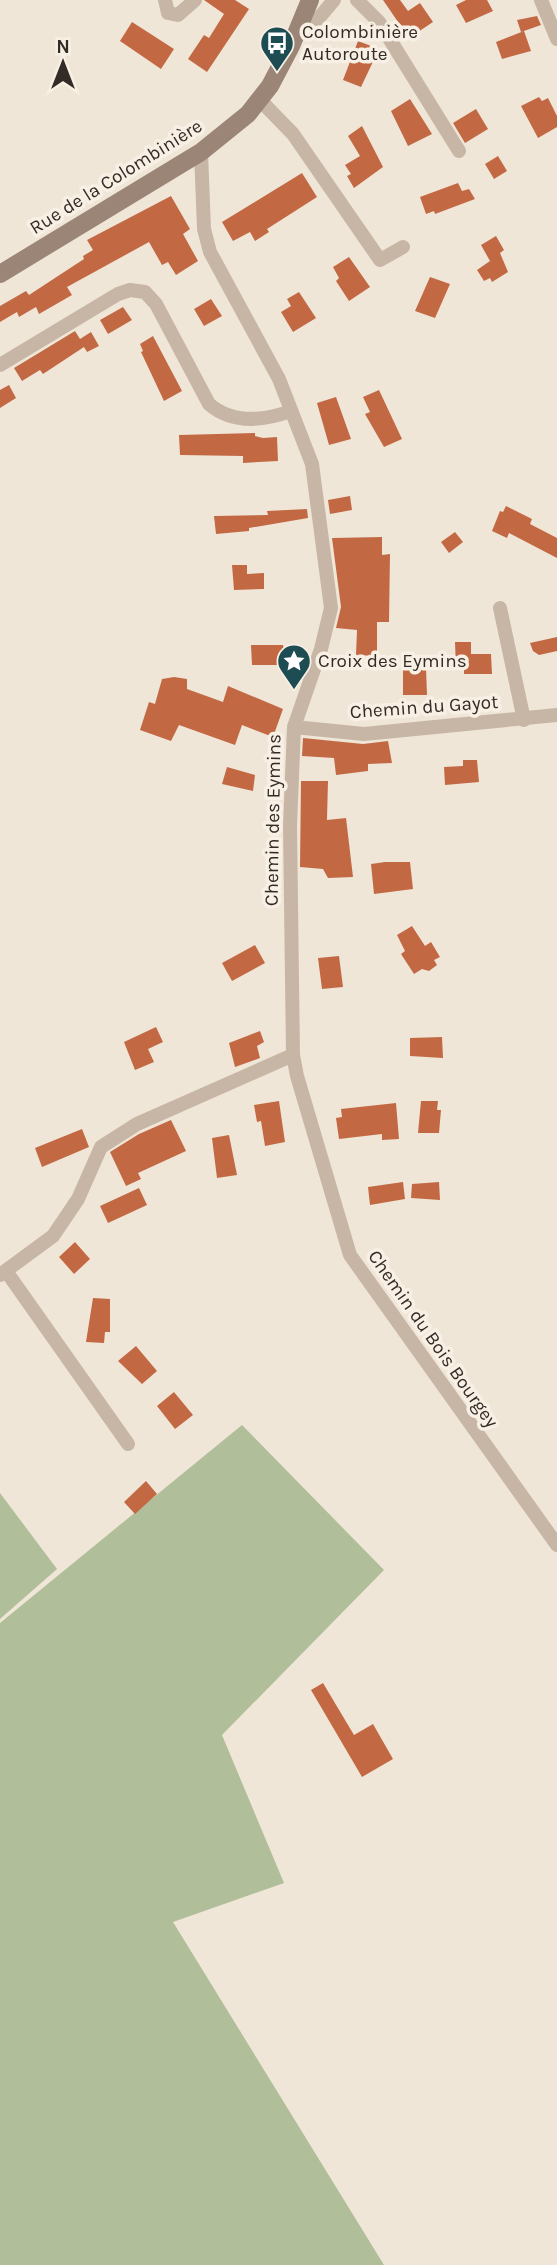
<svg xmlns="http://www.w3.org/2000/svg" width="557" height="2265" viewBox="0 0 557 2265" font-family="Karla,sans-serif">
  <style>
    .green { fill: #b0be99 }
    .building { fill: #c26944 }
    .lines { fill: none; stroke-linecap: round; stroke-linejoin: round }
    .street { stroke: #c7b6a5; stroke-width: 14 }
    .secondary { stroke: #9b8576; stroke-width: 18 }
    .labels { text-anchor: middle; dominant-baseline: central; stroke-width: 7; stroke-linejoin: round; paint-order: stroke }
    .poi-label { font-size: 19px; fill: #332b26; stroke: #f8f0e4; text-anchor: start }
    .street-label { font-size: 19px; fill: #332b26; stroke: #f8f0e4 }
  </style>
  <rect width="100%" height="100%" fill="#f0e6d8"/>
  <!-- green -->
  <path class="green" d="M242 1425 384 1570 222 1735 284 1883 173 1922 384 2265H0V1623Z
    M0 1493 57 1569 0 1619Z"/>
  <!-- building -->
  <path class="building" d="M204 0H235L249 9 207 72 188 59 204 35 209 38 224 14Z
    M383 0H400L408 11 420 3 433 22 409 38Z
    M466 0H487L493 11 466 23 456 5Z
    M537 16 541 25 521 32 517 20Z
    M132 22 174 49 161 69 120 41Z
    M524 31 531 51 502 59 496 42Z
    M358 41 379 49 361 87 343 80Z
    M539 97 542 101 548 98 557 116V127L538 138 521 106Z
    M410 99 432 134 408 146 391 111Z
    M476 109 488 129 465 143 453 123Z
    M362 126 383 167 354 188 347 176 351 174 345 165 360 156 348 136Z
    M498 156 507 171 494 179 485 164Z
    M302 173 317 197 267 229 269 232 255 241 250 232 233 241 222 222Z
    M458 183 462 191 469 189 475 199 435 214 434 211 426 214 420 197Z
    M171 196 190 229 183 234 198 261 176 275 168 262 162 265 149 242 67 287 72 295 39 314 36 307 19 317 17 312 0 322V306L26 291 29 295 84 259 83 256 93 250 87 240Z
    M496 236 504 250 500 253 508 272 492 282 490 278 484 281 477 270 490 261 481 245Z
    M349 257 370 287 349 301 336 281 339 278 333 267Z
    M430 277 450 284 435 318 415 311Z
    M299 292 316 318 293 332 281 312 291 306 287 299Z
    M211 299 222 316 204 326 194 309Z
    M123 307 132 320 108 334 100 320Z
    M75 331 80 339 91 332 99 346 87 352 84 347 43 374 40 370 22 381 14 368Z
    M153 336 182 391 164 401 141 352 143 351 140 344Z
    M9 385 16 398 0 408V390Z
    M379 390 402 439 384 447 365 414 370 412 363 397Z
    M336 397 351 439 329 445 317 403Z
    M255 433V436L263 438 277 437 278 461 243 463V456L180 455 179 435Z
    M350 496 352 510 330 514 328 500Z
    M506 506 532 519 530 524 557 538V558L509 533 507 538 492 531 500 511 503 512Z
    M307 509 308 518 249 528V531L216 534 214 516 268 515 267 511Z
    M455 532 463 542 449 553 441 542Z
    M382 537V555L390 554 389 622H377V656L356 655 357 630 336 628 341 607 332 538Z
    M232 565H247V574L264 573V589L234 590Z
    M557 637V651L539 655 533 651 530 643Z
    M455 642H471V654H491L492 674H464V669H456Z
    M251 645H283L284 650H294V665H252Z
    M403 668H426L427 695H403Z
    M174 677 187 679V689L223 702 228 686 283 709 273 737 242 725 235 745 179 725 171 741 140 730 149 702 155 704 162 679Z
    M303 738 363 744 388 741 392 763 368 764V771L336 775 334 758 302 756Z
    M463 760H477L479 782 445 785 444 767 463 766Z
    M227 767 255 775 253 791 222 784Z
    M301 781H328L327 820 346 818 353 877 328 878 323 869 300 867Z
    M385 862H410L413 889 374 894 371 864Z
    M412 926 425 946 431 942 440 957 434 960 437 965 429 971 422 969 414 974 401 954 405 951 397 935Z
    M255 945 265 963 232 981 222 963Z
    M339 956 343 987 322 989 318 958Z
    M156 1027 163 1042 148 1049 154 1062 135 1070 124 1042Z
    M260 1031 264 1042 257 1046 260 1058 235 1067 229 1043Z
    M442 1037 443 1058 410 1056V1038Z
    M279 1101 285 1142 265 1146 261 1121 257 1122 254 1105Z
    M421 1101H438L437 1110H441L439 1133H418Z
    M396 1103 399 1139 382 1140V1134L339 1139 336 1118 342 1117 341 1109Z
    M171 1120 186 1151 138 1173 141 1179 126 1186 110 1152 139 1134Z
    M82 1129 89 1147 42 1167 35 1148Z
    M229 1135 237 1175 217 1178 212 1138Z
    M403 1182 405 1199 370 1205 368 1187Z
    M439 1182 440 1200 411 1198 412 1184Z
    M139 1188 147 1205 108 1223 100 1206Z
    M75 1242 90 1259 74 1274 59 1257Z
    M93 1298 110 1299V1332H105L104 1343 86 1342Z
    M136 1346 157 1371 142 1384 118 1361Z
    M174 1392 193 1415 175 1429 157 1406Z
    M146 1481 157 1494 135 1514 124 1502Z
    M323 1683 354 1735 373 1724 393 1759 362 1777 311 1690Z"/>
  <g class="lines">
    <!-- street -->
    <path class="street" d="M165 0 168 13 178 15 195 0
      M357 0 379 22 459 151
      M541 0 557 39
      M304 18 318 19 334 0
      M260 100 293 134 380 260 403 247
      M201 152 204 229 210 252 279 379 312 464 331 608 321 649 294 727 290 826 293 1055 297 1076 350 1255 557 1545
      M0 365 118 294 130 290 145 292 156 304 209 404C232 424 263 421 291 411
      M500 608 524 720
      M294 727 364 734 557 715
      M6 1271 128 1444
      M0 1275 53 1236 78 1199 101 1147 137 1124 293 1055"/>
    <!-- secondary -->
    <path class="secondary" d="M0 274 201 152 248 114 270 86 291 46 310 0"/>
  </g>
  <!-- icons -->
  <defs>
    <g id="bus-pin" transform="scale(1.75)"><path d="M0 17L-7.5 6A9.5 9.5 0 1 1 7.5 6Z" fill="#1d4d53" stroke="#f8f0e4"/><path d="M-5-6H5V4H4V6H2V4H-2V6H-4V4H-5ZM-3.5-4V0h7V-4ZM-3.5 1.2v1.5H-2V1.2ZM2 1.2v1.5H3.5V1.2Z" fill="#fff"/></g>
    <g id="sight-pin" transform="scale(1.75)"><path d="M0 17L-7.5 6A9.5 9.5 0 1 1 7.5 6Z" fill="#1d4d53" stroke="#f8f0e4"/><path d="M0-6L1.8-2.2L6-1.7L2.9 1.2L3.7 5.4L0 3.3L-3.7 5.4L-2.9 1.2L-6-1.7L-1.8-2.2Z" fill="#fff"/></g>
  </defs>
  <g fill-rule="evenodd">
    <use href="#bus-pin" x="277" y="43"/>
    <use href="#sight-pin" x="294" y="661"/>
  </g>
  <g class="labels">
    <!-- poi labels -->
    <g class="poi-label">
      <text x="302" y="32">Colombinière<tspan x="302" dy="22">Autoroute</tspan></text>
      <text x="318" y="661">Croix des Eymins</text>
    </g>
    <!-- street labels -->
    <g class="street-label">
      <text transform="translate(116 177) rotate(-32)">Rue de la Colombinière</text>
      <text transform="translate(424 707) rotate(-4)">Chemin du Gayot</text>
      <text transform="translate(273 820) rotate(-89)">Chemin des Eymins</text>
      <text transform="translate(433 1339) rotate(55)">Chemin du Bois Bourgey</text>
    </g>
  </g>
  <!-- north arrow -->
  <g transform="translate(63 63)" stroke="#f8f0e4" stroke-width="5" paint-order="stroke">
  <path d="M0-5L12 26L0 18L-12 26Z" fill="#332b26"/>
  <text y="-10" font-size="19" font-weight="bold" text-anchor="middle" fill="#332b26">N</text>
  </g>
</svg>
